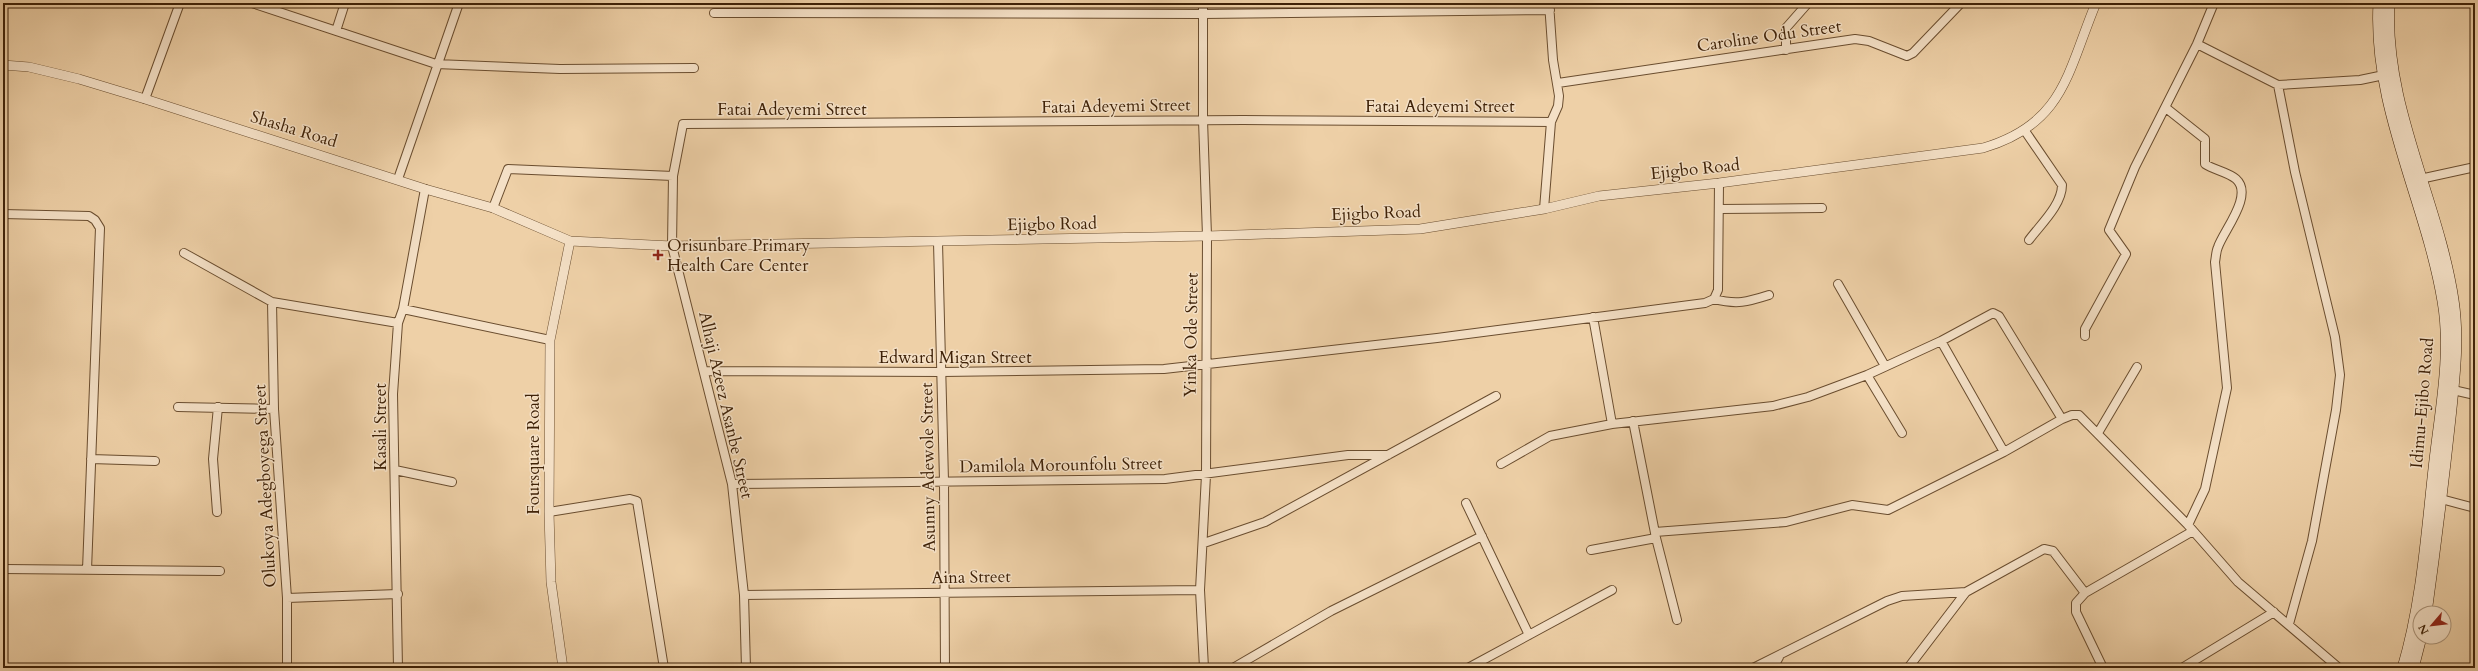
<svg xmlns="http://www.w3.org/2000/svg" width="2478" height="671" viewBox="0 0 2478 671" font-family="Cardo,serif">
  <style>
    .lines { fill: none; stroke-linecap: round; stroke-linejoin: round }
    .minor-casing { stroke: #6a4d2f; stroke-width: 10 }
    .tertiary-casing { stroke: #6a4d2f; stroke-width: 10 }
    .secondary-casing { stroke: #3e2107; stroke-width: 12 }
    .minor { stroke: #f4e0c6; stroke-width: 8 }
    .tertiary { stroke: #f4e0c6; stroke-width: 9 }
    .secondary { stroke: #f4e0c6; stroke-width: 11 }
    .poi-dot { fill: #8f2418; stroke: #f4e0c6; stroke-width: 1.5 }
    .labels { text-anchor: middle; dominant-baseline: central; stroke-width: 3; stroke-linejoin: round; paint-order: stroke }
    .street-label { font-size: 17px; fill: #3e2107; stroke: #f4e0c6 }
    .poi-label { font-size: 17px; fill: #3e2107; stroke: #f4e0c6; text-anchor: start }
  </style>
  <rect width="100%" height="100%" fill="#eed0a7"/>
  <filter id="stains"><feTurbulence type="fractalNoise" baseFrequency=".005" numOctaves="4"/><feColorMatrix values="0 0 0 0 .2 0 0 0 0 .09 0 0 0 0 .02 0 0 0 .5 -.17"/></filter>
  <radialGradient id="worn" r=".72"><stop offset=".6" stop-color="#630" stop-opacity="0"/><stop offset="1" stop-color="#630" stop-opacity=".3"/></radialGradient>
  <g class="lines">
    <!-- minor casing -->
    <g class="minor-casing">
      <path id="minor" d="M252 3 436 64 560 69 694 68
        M1203 3V120L1207 236 1206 475 1200 590 1204 668
        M714 13 1203 14 1550 10
        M336 31 345 3
        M2197 44 2278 85 2360 80 2384 75
        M1786 50V28L1808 3
        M1558 83 1855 39 1869 41 1907 56 1913 53 1961 3
        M2278 85 2295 172 2335 337 2340 375 2336 410 2312 541 2289 624
        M145 99 180 3
        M2166 108 2205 139V164C2214 170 2228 172 2236 179 2254 195 2224 230 2218 247 2216 251 2216 257 2215 262L2227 388 2205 489 2188 525
        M2025 131 2062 185C2062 205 2040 225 2029 240
        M398 179 459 3
        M2420 179 2475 167
        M493 208 508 169 673 176
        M1544 209 1551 122 1558 106 1559 96 1553 60 1549 3
        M1720 209 1822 208
        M3 214 89 216 95 220 100 228 87 570
        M938 242 944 481 945 668
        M184 253 272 302 398 323
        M1838 284 1885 366
        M1714 299C1737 305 1747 302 1769 295
        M272 302 274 409 287 598V668
        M403 309 550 340
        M1593 317 1612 424
        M2085 336V329L2126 254 2109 230 2135 167 2197 44 2214 3
        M1941 341 2004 452
        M704 371 942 372 1164 369 1437 338 1705 303 1714 299 1718 290 1719 183
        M1867 375 1902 433
        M2453 390 2475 395
        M178 407 274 409
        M1633 421 1656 538 1677 620
        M2098 433 2137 367
        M91 459 155 461
        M1501 464 1550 436 1612 424 1773 406 1808 397 1867 375 1941 341 1993 313 1999 316 2062 419
        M395 470 452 482
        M732 484 1165 479 1348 455H1388
        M2441 499 2475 508
        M1466 503 1529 635
        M217 512 213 459 218 407
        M549 512 630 499 637 501 664 668
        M1655 532 1786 522 1852 505 1888 510 2004 452 2062 419 2072 415H2079L2188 525 2238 582 2339 668
        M1204 543 1265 522 1496 396
        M1591 550 1656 538
        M3 569 220 571
        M744 595 1200 590
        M287 598 398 594
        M398 668 393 394 398 323 403 309 425 189
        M746 668 744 595 732 484 672 246 673 176 683 124 1243 120 1551 122
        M1233 668 1331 611 1482 536
        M1468 668 1612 590
        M1753 668 1887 601 1902 596 1966 592
        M1773 668 1779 657
        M1908 668 1966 592 2044 549 2053 551 2085 593
        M2103 668 2076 612V603L2085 593 2193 531
        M2182 668 2274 612"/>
    </g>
    <!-- tertiary casing -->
    <g class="tertiary-casing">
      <path id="tertiary" d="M3 65 29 67 79 79 145 99 425 189 493 208 570 241 672 246 1207 236 1420 229 1544 209 1599 196 1719 183 1983 148C2064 124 2067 73 2096 3
        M563 668 551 582 549 512 550 340 570 241"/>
    </g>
    <!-- secondary casing -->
    <g class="secondary-casing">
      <path id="secondary" d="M2379 3C2373 107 2426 200 2443 301 2452 352 2441 408 2435 460 2427 529 2423 601 2403 668
        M2389 3C2383 106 2438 200 2453 300 2459 339 2454 379 2450 418 2443 483 2435 548 2426 613
        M2413 668 2421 637"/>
    </g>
    <!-- minor -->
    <use href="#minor" class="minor"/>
    <!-- tertiary -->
    <use href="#tertiary" class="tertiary"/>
    <!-- secondary -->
    <use href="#secondary" class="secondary"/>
  </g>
  <!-- markers -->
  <path class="poi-dot" d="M656 249h4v4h4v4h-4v4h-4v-4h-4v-4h4z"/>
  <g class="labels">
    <!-- street labels -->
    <g class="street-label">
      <text transform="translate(1769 36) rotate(-8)">Caroline Odu Street</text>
      <text transform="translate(1116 106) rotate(-1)">Fatai Adeyemi Street</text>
      <text x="1440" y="106">Fatai Adeyemi Street</text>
      <text x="792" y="109">Fatai Adeyemi Street</text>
      <text transform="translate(294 129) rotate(17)">Shasha Road</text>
      <text transform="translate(1695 169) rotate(-6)">Ejigbo Road</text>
      <text transform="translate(1376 213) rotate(-2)">Ejigbo Road</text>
      <text transform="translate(1052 224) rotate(-1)">Ejigbo Road</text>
      <text transform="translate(1191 335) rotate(-89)">Yinka Ode Street</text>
      <text x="955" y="357">Edward Migan Street</text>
      <text transform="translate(2422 403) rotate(-85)">Idimu-Ejibo Road</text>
      <text transform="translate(726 405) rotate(77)">Alhaji Azeez Asanbe Street</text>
      <text transform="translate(380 427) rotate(-90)">Kasali Street</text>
      <text transform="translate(533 454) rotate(-90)">Foursquare Road</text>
      <text transform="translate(1061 465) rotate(-1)">Damilola Morounfolu Street</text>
      <text transform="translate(928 467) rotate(-91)">Asunny Adewole Street</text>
      <text transform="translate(265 486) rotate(-93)">Olukoya Adegboyega Street</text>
      <text transform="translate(971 577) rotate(-1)">Aina Street</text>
    </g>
    <!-- poi labels -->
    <g class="poi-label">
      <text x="667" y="245">Orisunbare Primary<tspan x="667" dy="20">Health Care Center</tspan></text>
    </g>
  </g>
  <!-- margin -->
  <rect width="2478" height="671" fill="none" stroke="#eed0a7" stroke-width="16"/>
  <rect x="4" y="4" width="2470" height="663" fill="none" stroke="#3e2107" stroke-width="2"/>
  <rect x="8" y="8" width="2462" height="655" fill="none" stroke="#3e2107"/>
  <!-- north arrow -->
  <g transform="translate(2432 625) rotate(242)"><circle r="19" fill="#f4e0c6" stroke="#ab947a"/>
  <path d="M0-3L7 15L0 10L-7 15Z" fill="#8f2418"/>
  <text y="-6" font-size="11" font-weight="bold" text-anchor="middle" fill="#3e2107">N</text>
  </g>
  <rect width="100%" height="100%" filter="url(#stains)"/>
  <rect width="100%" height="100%" fill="url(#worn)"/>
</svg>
